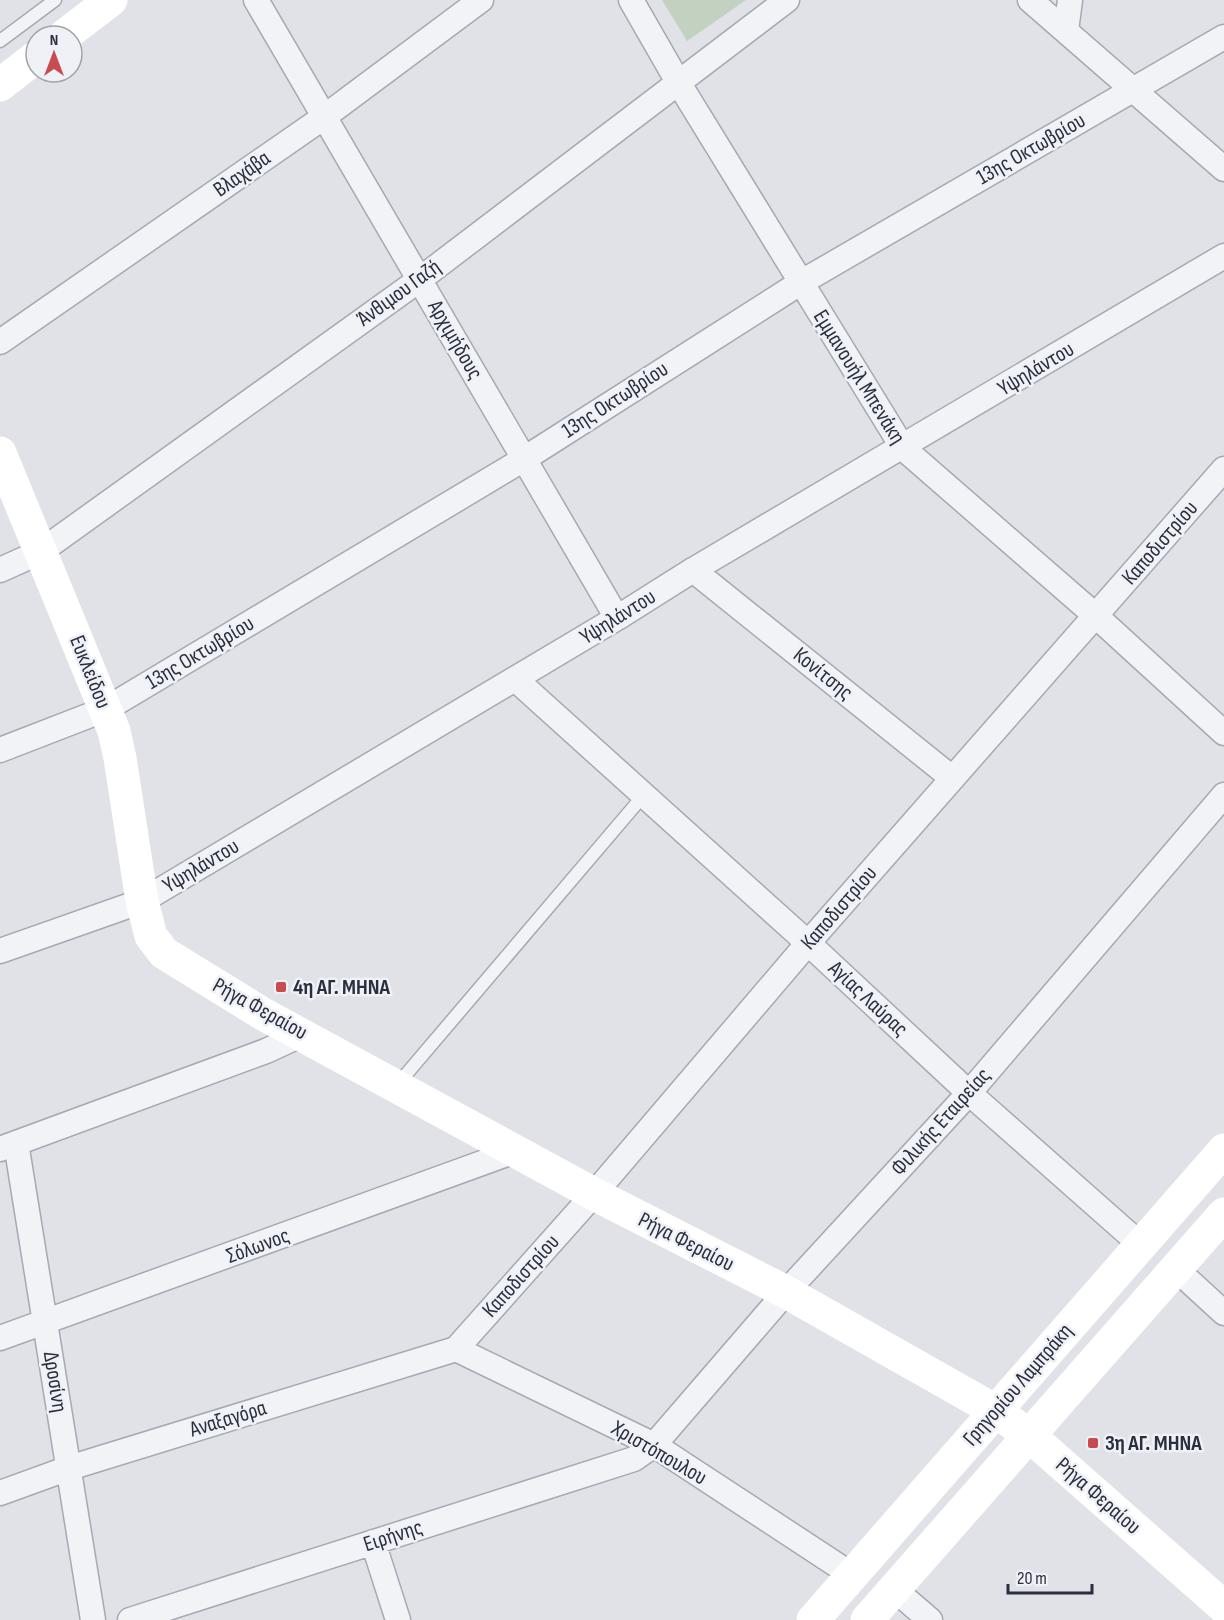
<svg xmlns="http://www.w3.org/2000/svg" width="1224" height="1620" viewBox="0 0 1224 1620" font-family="'Sofia Sans Condensed',sans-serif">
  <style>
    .green { fill: #c3d1c1 }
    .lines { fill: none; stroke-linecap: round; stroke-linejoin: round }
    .lane-casing { stroke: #a5a9b2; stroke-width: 15 }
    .street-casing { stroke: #a5a9b2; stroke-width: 27 }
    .lane { stroke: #f2f3f6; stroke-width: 12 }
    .street { stroke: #f2f3f6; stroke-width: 24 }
    .secondary { stroke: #fff; stroke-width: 33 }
    .poi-dot { fill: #c74b4f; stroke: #eff1f6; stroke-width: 2 }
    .labels { text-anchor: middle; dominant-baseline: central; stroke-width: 5; stroke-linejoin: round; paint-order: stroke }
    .street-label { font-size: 22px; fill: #292f3e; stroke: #eff1f6 }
    .poi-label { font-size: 22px; font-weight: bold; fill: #292f3e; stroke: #eff1f6; text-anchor: start }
  </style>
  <rect width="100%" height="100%" fill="#e0e2e8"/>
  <!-- green -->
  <path class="green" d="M662 0H746L687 41Z"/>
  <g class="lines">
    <!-- lane casing -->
    <g class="lane-casing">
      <path id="lane" d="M0 41 55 0
        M397 1085 643 796"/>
    </g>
    <!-- street casing -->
    <g class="street-casing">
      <path id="street" d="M256 0 617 618
        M631 0 678 82 903 448 1096 616 1224 733
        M1030 0 1224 169
        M1066 31 1070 0
        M0 342 324 117 481 0
        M0 570 40 552 419 280 787 0
        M693 570 952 778
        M515 679 808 943 969 1093 1141 1245
        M0 750 106 709 524 459 800 283 1224 37
        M0 951 142 901 617 618 693 570 1224 256
        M16 1143 93 1620
        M0 1149 266 1051 303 1034
        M1176 1269 1224 1313
        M0 1338 515 1151
        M456 1349 594 1194 808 943 1224 469
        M456 1349 654 1445 852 1575
        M0 1493 69 1468 456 1349
        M373 1542 398 1620
        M894 1589 930 1620
        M130 1620 634 1459 654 1445 786 1292 969 1093 1224 795"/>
    </g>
    <!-- lane -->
    <use href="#lane" class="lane"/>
    <!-- street -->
    <use href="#street" class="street"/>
    <!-- secondary -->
    <path class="secondary" d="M64 36 111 0
      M0 85 36 57
      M0 453 114 731 120 758 142 901 151 936 164 953 263 1014 594 1194 786 1292 996 1411 1031 1437 1224 1607
      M813 1620 1224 1150
      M867 1620 1224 1214"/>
  </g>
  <!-- markers -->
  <g class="poi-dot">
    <rect x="275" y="981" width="12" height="12" rx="3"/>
    <rect x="1087" y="1437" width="12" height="12" rx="3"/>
  </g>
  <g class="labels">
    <!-- street labels -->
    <g class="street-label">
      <text transform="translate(1031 149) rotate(-30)">13ης Οκτωβρίου</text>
      <text transform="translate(242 174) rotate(-35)">Βλαχάβα</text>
      <text transform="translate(399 293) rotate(-36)">Άνθιμου Γαζή</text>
      <text transform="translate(455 340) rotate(60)">Αρχιμήδους</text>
      <text transform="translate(1036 369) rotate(-31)">Υψηλάντου</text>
      <text transform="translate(859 377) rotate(58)">Εμμανουήλ Μπενάκη</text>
      <text transform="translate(615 400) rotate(-33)">13ης Οκτωβρίου</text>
      <text transform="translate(1160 543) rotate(-49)">Καποδιστρίου</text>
      <text transform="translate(618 617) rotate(-32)">Υψηλάντου</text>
      <text transform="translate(200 653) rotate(-31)">13ης Οκτωβρίου</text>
      <text transform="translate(90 672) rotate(68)">Ευκλείδου</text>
      <text transform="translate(823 674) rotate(39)">Κονίτσης</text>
      <text transform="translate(201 866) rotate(-31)">Υψηλάντου</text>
      <text transform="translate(839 908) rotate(-49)">Καποδιστρίου</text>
      <text transform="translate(868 999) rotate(43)">Αγίας Λαύρας</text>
      <text transform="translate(260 1009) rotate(29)">Ρήγα Φεραίου</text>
      <text transform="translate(941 1122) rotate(-48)">Φιλικής Εταιρείας</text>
      <text transform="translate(686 1242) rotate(27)">Ρήγα Φεραίου</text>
      <text transform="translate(258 1246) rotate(-20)">Σόλωνος</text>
      <text transform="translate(521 1276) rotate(-48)">Καποδιστρίου</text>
      <text transform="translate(55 1382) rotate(81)">Δροσίνη</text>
      <text transform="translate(1018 1385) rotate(-49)">Γρηγορίου Λαμπράκη</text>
      <text transform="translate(228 1419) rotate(-17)">Αναξαγόρα</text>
      <text transform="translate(659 1453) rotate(30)">Χριστόπουλου</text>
      <text transform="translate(1098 1496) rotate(41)">Ρήγα Φεραίου</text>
      <text transform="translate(393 1536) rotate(-18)">Ειρήνης</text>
    </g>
    <!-- poi labels -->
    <g class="poi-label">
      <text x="293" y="987">4η ΑΓ. ΜΗΝΑ</text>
      <text x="1105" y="1443">3η ΑΓ. ΜΗΝΑ</text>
    </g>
  </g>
  <!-- north arrow -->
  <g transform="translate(54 54)"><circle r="28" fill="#eff1f6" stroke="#a0a3ac" stroke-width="1.5"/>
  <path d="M0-4.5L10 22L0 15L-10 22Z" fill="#c74b4f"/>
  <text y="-9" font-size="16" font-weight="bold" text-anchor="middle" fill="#292f3e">N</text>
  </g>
  <!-- scale -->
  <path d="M1008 1584v9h84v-9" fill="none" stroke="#292f3e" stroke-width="3"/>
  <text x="1017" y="1584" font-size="18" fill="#292f3e" stroke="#eff1f6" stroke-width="4.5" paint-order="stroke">20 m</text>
</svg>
